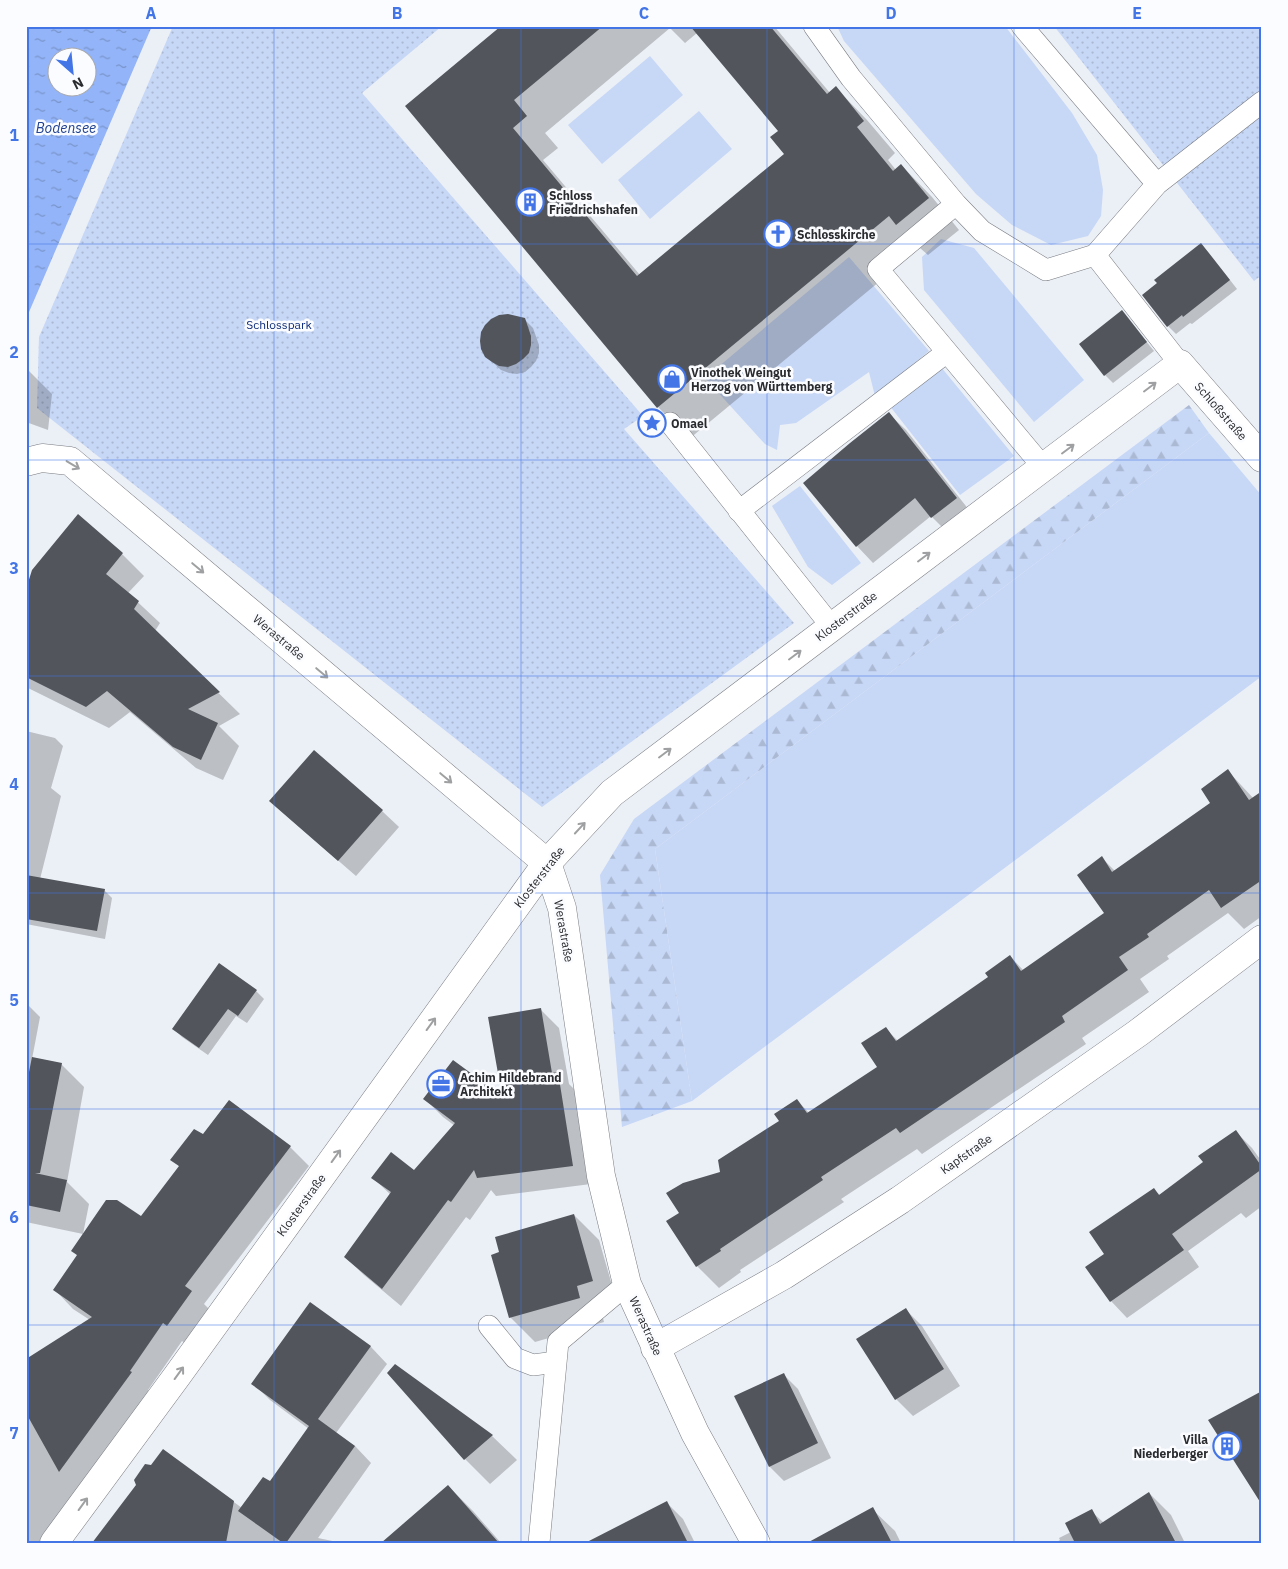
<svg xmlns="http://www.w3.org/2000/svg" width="1288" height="1569" viewBox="0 0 1288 1569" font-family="'IBM Plex Sans',sans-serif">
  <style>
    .green { fill: #c7d7f6 }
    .forest { fill: url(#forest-firs) }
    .park { fill: url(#park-dots) }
    .water { fill: url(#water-ripples); fill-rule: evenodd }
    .shadow { fill: #0003; fill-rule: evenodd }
    .building { fill: #52555b }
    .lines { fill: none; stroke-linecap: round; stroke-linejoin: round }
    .lane-casing { stroke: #797c82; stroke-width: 22 }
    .street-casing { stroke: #797c82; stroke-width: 29 }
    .lane { stroke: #fff; stroke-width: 21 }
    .street { stroke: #fff; stroke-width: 28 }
    .oneway { stroke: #9fa0a1 }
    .grid { fill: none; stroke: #4375e6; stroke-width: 1; stroke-opacity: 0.55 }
    .labels { text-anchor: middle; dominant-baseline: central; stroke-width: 5; stroke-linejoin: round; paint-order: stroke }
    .poi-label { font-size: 12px; font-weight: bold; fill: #2a2b2e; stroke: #fbfcff; text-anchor: start }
    .park-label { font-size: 12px; fill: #0f2d79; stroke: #fbfcff }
    .street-label { font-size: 12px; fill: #2a2b2e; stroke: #fbfcff }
    .water-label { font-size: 14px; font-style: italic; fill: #224391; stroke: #fbfcff }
    .neatline { fill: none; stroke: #4375e6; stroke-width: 2 }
    .grid-label { font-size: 16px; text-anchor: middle; font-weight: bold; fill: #4375e6 }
  </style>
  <defs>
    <pattern id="forest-firs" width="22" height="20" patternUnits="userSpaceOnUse" patternTransform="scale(1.25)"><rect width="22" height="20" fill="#c7d7f6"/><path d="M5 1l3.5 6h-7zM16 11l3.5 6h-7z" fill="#abb9d3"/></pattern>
    <pattern id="park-dots" width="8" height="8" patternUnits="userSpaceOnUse" patternTransform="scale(1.25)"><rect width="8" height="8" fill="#c7d7f6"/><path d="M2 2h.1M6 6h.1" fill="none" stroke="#abb9d3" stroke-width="1.8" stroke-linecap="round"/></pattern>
    <pattern id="water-ripples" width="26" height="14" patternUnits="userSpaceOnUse" patternTransform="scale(1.25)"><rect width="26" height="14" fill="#93b4f8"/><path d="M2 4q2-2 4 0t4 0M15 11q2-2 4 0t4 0" fill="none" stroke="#7893c9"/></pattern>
  </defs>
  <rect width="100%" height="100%" fill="#ebeff6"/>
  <!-- green -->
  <path class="green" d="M837 26H1005L1072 113 1097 155 1103 190 1101 216 1088 236 1051 245 1012 225 976 194 844 41Z
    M650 56 683 95 602 164 568 125Z
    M699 111 732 149 650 219 618 180Z
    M941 239 974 248 1084 380 1034 422 924 290 922 257Z
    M849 257 929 351 875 396 869 372 796 423 780 425 777 450 765 444 705 378Z
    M941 367 1014 456 960 495 889 405Z
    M1209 433 1262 496V676L692 1101 655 849Z
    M800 486 861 563 832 585 808 567 772 506Z"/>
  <!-- forest -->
  <path class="forest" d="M1189 405 1209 433 655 849 692 1101 622 1127 600 875 634 819Z"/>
  <!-- park -->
  <path class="park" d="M173 26H442L362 93 643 416 624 429 794 623 542 807 37 408 39 337Z
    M1054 26H1262V275L1254 281Z"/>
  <!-- water -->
  <path class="water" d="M26 26H152L26 319ZM58 58H88V88H58Z"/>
  <!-- shadow -->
  <path class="shadow" d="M503 26H774L830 93 836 88 867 120 895 153 888 160 896 170 901 165 932 197 959 230 928 255 920 248 689 439 658 407 407 106ZM670 28 685 43 697 33 780 131 786 154 640 275 543 160 558 148 545 133Z
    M1201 245 1209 253 1237 289 1192 324 1190 323 1176 334 1168 326Z
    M1122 312 1154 351 1113 383 1105 375 1081 344Z
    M525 320 533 328 539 345V353L536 361 531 367 525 372 517 374 509 373 501 370 486 356Z
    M26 368 52 394 48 430 26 422Z
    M889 414 906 430 973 515 949 534 931 516 873 563 857 546Z
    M78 516 122 554 144 576 128 593 160 623 155 631 240 714 219 726 239 746 223 780 196 768 130 712 109 728 26 687V593Z
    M26 731 55 738 63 746 51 788 61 796 40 879 104 890 112 898 105 939 26 924Z
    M1228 771 1254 799 1262 793V916L1244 929 1228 913 1167 956 1169 959 1140 979 1149 992 1082 1038 1086 1044 922 1154 917 1149 841 1199 844 1202 740 1270 741 1272 719 1288 697 1266 668 1222 681 1213 722 1173 780 1121 797 1100 809 1113 879 1067 885 1028 898 1041 990 978 1010 956 1024 971 1106 914 1102 858 1115 871 1212 803Z
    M271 801 382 811 399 827 356 876 288 817Z
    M256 991 264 999 247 1023 236 1016 208 1055 182 1037 174 1029Z
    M26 1003 40 1017 32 1059 61 1064 84 1087 67 1182 89 1204 83 1234 26 1222Z
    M541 1010 559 1028 569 1084 576 1091 591 1184 496 1196 491 1190 470 1220 466 1217 401 1306 364 1275 345 1257 391 1195 373 1178 415 1172 455 1126 443 1117 425 1099H504Z
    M229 1101 290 1147 309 1166 204 1304 210 1310 186 1344 182 1341 148 1390 149 1392 108 1446 40 1543H26V1362L90 1320 73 1309 55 1290 78 1256 73 1251 141 1218 180 1167 172 1160 203 1136Z
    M1235 1131 1252 1148 1262 1162V1206L1246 1218 1241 1213 1188 1251 1199 1267 1127 1318 1111 1301 1106 1254 1154 1190 1160 1195 1204 1163Z
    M574 1215 599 1240 618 1306 601 1311 604 1322 535 1342 510 1317Z
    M310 1303 371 1347 387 1364 336 1433 355 1446 371 1463 318 1538 342 1543H94L163 1450 242 1508 270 1483 309 1429 270 1400 253 1383Z
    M905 1309 922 1326 960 1386 913 1416 896 1399 858 1339Z
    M396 1366 492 1436 517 1460 490 1484 465 1459 389 1373Z
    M783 1374 798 1389 831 1458 784 1481 770 1467Z
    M448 1486 473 1511 501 1543H383Z
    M1149 1493 1171 1515 1185 1543H1055L1060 1540 1059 1538 1071 1532 1091 1511 1104 1523Z
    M667 1503 683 1519 695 1543H622Z
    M872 1509 895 1531 901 1543H810Z"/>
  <!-- building -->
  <path class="building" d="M501 26H603L514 100 527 116 513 128 637 276 784 154 770 137 778 131 690 26H770L827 94 836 86 864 121 857 127 893 171 901 164 929 198 896 225 889 216 657 408 405 106Z
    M1201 243 1230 280 1183 317 1182 315 1167 327 1142 295 1157 283 1154 280Z
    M1122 310 1147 342 1104 376 1079 344Z
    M508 314 525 318 531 336V345L529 353 523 359 516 364 508 367 499 366 492 362 485 357 481 349 480 341 481 332 485 325 491 319 499 315Z
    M889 412 957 498 931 518 915 498 856 547 803 483 850 443Z
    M78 514 123 553 106 574 139 601 134 609 220 692 188 709 218 723 201 760 173 747 107 691 86 707 26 677V589L32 570Z
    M314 750 383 810 338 861 269 801Z
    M1228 769 1249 800 1262 791V880L1221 908 1209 890 1147 934 1149 937 1119 957 1128 970 1062 1016 1065 1022 900 1133 896 1128 821 1177 823 1180 720 1249 721 1251 696 1267 666 1221 679 1213 666 1193 683 1183 720 1172 718 1160 779 1121 774 1114 797 1099 807 1113 877 1067 861 1043 886 1027 896 1041 988 977 985 973 1010 955 1021 971 1104 913 1077 875 1102 856 1112 872 1210 803 1201 789Z
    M26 875 105 889 97 931 26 919Z
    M219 963 257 990 238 1016 228 1009 199 1048 172 1029Z
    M541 1008 552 1073 558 1072 573 1166 477 1178 474 1170 451 1202 448 1200 382 1289 344 1257 391 1192 371 1178 391 1152 414 1170 455 1123 423 1099 453 1060 502 1096 488 1017Z
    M32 1057 62 1063 40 1173H35L67 1180 60 1212 26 1205V1087Z
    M229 1100 291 1146 185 1286 192 1291 167 1326 163 1323 130 1371 132 1372 59 1472 26 1413V1359L92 1317 53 1290 77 1255 71 1251 106 1200H117L141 1216 179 1166 170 1160 194 1129 203 1134Z
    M1236 1130 1262 1167V1169L1172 1234 1184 1250 1110 1302 1085 1267 1104 1254 1089 1232 1154 1188 1159 1195 1203 1162 1198 1156Z
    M574 1214 593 1281 577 1286 580 1298 509 1318 491 1255 499 1252 495 1237Z
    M310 1302 371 1346 318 1419 355 1446 286 1543H283L238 1511 263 1477 270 1481 309 1426 251 1384Z
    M906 1308 944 1369 895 1400 856 1339Z
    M395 1364 493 1435 464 1460 387 1373Z
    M784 1373 818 1443 769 1467 734 1396Z
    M1262 1391V1505L1208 1420Z
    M163 1449 234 1501 226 1543H92L136 1485 134 1480 145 1464 151 1465Z
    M448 1485 499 1543H381Z
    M1149 1492 1176 1543H1072L1074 1541 1065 1523 1092 1509 1100 1524Z
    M667 1501 688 1543H585Z
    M873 1507 892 1543H807Z"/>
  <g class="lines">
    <!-- lane casing -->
    <g class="lane-casing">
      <path id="lane" d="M814 26 851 78 956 204 878 269 1043 467
        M1022 26 1157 184
        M956 204 982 231 1046 270 1095 255
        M1180 364 1095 255 1157 184 1262 102
        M670 423 832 627
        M739 511 947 352
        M489 1326 515 1358 533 1365 556 1362
        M539 1543 558 1342 627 1284"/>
    </g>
    <!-- street casing -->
    <g class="street-casing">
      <path id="street" d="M26 462 42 458 70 461 547 863 562 908 601 1176 627 1284 695 1433 756 1543
        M655 1348 784 1275 900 1200 1138 1033 1262 939
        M54 1543 177 1376 547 863 612 793 1180 364 1262 458"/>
    </g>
    <!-- lane -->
    <use href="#lane" class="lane"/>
    <!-- street -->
    <use href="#street" class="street"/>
  </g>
  <!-- one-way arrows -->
  <defs><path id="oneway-shaft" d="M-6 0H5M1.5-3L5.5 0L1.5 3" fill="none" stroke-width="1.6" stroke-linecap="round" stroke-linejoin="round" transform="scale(1.25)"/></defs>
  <g class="oneway">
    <use href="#oneway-shaft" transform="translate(1150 387) rotate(-37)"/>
    <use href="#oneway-shaft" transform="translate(1068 449) rotate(-37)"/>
    <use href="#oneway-shaft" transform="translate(73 465) rotate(31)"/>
    <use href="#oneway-shaft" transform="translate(924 557) rotate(-37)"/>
    <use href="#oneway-shaft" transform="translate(198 568) rotate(40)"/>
    <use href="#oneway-shaft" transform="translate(795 655) rotate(-37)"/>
    <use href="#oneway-shaft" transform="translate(322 673) rotate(40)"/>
    <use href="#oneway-shaft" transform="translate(665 753) rotate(-37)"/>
    <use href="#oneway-shaft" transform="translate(446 778) rotate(40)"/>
    <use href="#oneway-shaft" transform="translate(580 828) rotate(-47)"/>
    <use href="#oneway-shaft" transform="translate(431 1024) rotate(-54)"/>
    <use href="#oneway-shaft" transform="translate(336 1156) rotate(-54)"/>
    <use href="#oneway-shaft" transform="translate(179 1373) rotate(-54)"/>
    <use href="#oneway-shaft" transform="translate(83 1504) rotate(-54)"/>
  </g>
  <!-- grid -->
  <path class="grid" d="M274 26V1543M521 26V1543M767 26V1543M1014 26V1543M26 244H1262M26 460H1262M26 676H1262M26 893H1262M26 1109H1262M26 1325H1262"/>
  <!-- icons -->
  <defs>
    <g id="building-ring" transform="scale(1.4375)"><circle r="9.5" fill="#fbfcff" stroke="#4375e6" stroke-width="1.5"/><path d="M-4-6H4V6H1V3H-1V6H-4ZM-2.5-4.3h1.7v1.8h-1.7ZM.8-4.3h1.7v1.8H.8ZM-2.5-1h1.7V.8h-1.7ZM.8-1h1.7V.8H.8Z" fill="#4375e6"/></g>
    <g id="church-ring" transform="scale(1.4375)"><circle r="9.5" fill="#fbfcff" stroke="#4375e6" stroke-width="1.5"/><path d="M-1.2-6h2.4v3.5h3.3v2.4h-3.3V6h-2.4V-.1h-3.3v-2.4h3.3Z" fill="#4375e6"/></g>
    <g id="shop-ring" transform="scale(1.4375)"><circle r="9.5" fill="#fbfcff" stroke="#4375e6" stroke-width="1.5"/><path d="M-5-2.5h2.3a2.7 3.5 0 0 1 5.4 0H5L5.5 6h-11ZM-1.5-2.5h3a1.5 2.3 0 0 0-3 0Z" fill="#4375e6"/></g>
    <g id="sight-ring" transform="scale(1.4375)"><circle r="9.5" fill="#fbfcff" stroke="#4375e6" stroke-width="1.5"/><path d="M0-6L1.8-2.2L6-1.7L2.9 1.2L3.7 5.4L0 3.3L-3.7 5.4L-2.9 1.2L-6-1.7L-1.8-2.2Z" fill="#4375e6"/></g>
    <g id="office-ring" transform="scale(1.4375)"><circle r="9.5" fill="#fbfcff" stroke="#4375e6" stroke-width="1.5"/><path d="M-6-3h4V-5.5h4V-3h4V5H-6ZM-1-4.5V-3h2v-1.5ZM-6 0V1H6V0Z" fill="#4375e6"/></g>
  </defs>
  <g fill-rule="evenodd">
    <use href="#building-ring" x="530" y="202"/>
    <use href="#church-ring" x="778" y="234"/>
    <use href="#shop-ring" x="672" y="379"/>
    <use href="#sight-ring" x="652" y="423"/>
    <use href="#office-ring" x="441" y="1084"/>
    <use href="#building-ring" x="1227" y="1446"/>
  </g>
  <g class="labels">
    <!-- poi labels -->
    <g class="poi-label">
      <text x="549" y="195">Schloss<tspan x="549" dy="14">Friedrichshafen</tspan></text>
      <text x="797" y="234">Schlosskirche</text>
      <text x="691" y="372">Vinothek Weingut<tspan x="691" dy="14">Herzog von Württemberg</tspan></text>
      <text x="671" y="423">Omael</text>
      <text x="460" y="1077">Achim Hildebrand<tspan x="460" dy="14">Architekt</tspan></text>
      <text x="1208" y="1439" text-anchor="end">Villa<tspan x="1208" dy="14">Niederberger</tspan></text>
    </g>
    <!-- park labels -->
    <g class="park-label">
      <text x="279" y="324">Schlosspark</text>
    </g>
    <!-- street labels -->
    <g class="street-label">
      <text transform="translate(1221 411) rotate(49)">Schloßstraße</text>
      <text transform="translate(846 616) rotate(-37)">Klosterstraße</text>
      <text transform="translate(279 637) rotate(40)">Werastraße</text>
      <text transform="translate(539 877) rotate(-52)">Klosterstraße</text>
      <text transform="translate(564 931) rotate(80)">Werastraße</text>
      <text transform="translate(966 1154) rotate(-35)">Kapfstraße</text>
      <text transform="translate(301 1205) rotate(-54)">Klosterstraße</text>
      <text transform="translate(646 1326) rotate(66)">Werastraße</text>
    </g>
    <!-- water labels -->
    <g class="water-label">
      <text x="66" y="128">Bodensee</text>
    </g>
  </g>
  <!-- border -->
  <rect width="1288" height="1569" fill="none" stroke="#fbfcff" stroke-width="55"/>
  <!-- north arrow -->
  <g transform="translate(72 72) rotate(153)"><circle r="24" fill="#fbfcff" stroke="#a7a8ab"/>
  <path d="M0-4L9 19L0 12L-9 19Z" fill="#4375e6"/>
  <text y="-8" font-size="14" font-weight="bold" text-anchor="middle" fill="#2a2b2e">N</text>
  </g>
  <rect x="28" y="28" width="1232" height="1514" class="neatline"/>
  <g class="grid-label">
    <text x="151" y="19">A</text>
    <text x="397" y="19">B</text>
    <text x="644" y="19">C</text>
    <text x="891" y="19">D</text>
    <text x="1137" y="19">E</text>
    <text x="14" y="141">1</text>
    <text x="14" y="358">2</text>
    <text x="14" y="574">3</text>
    <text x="14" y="790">4</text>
    <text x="14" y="1006">5</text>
    <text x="14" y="1223">6</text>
    <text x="14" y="1439">7</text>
  </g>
</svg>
